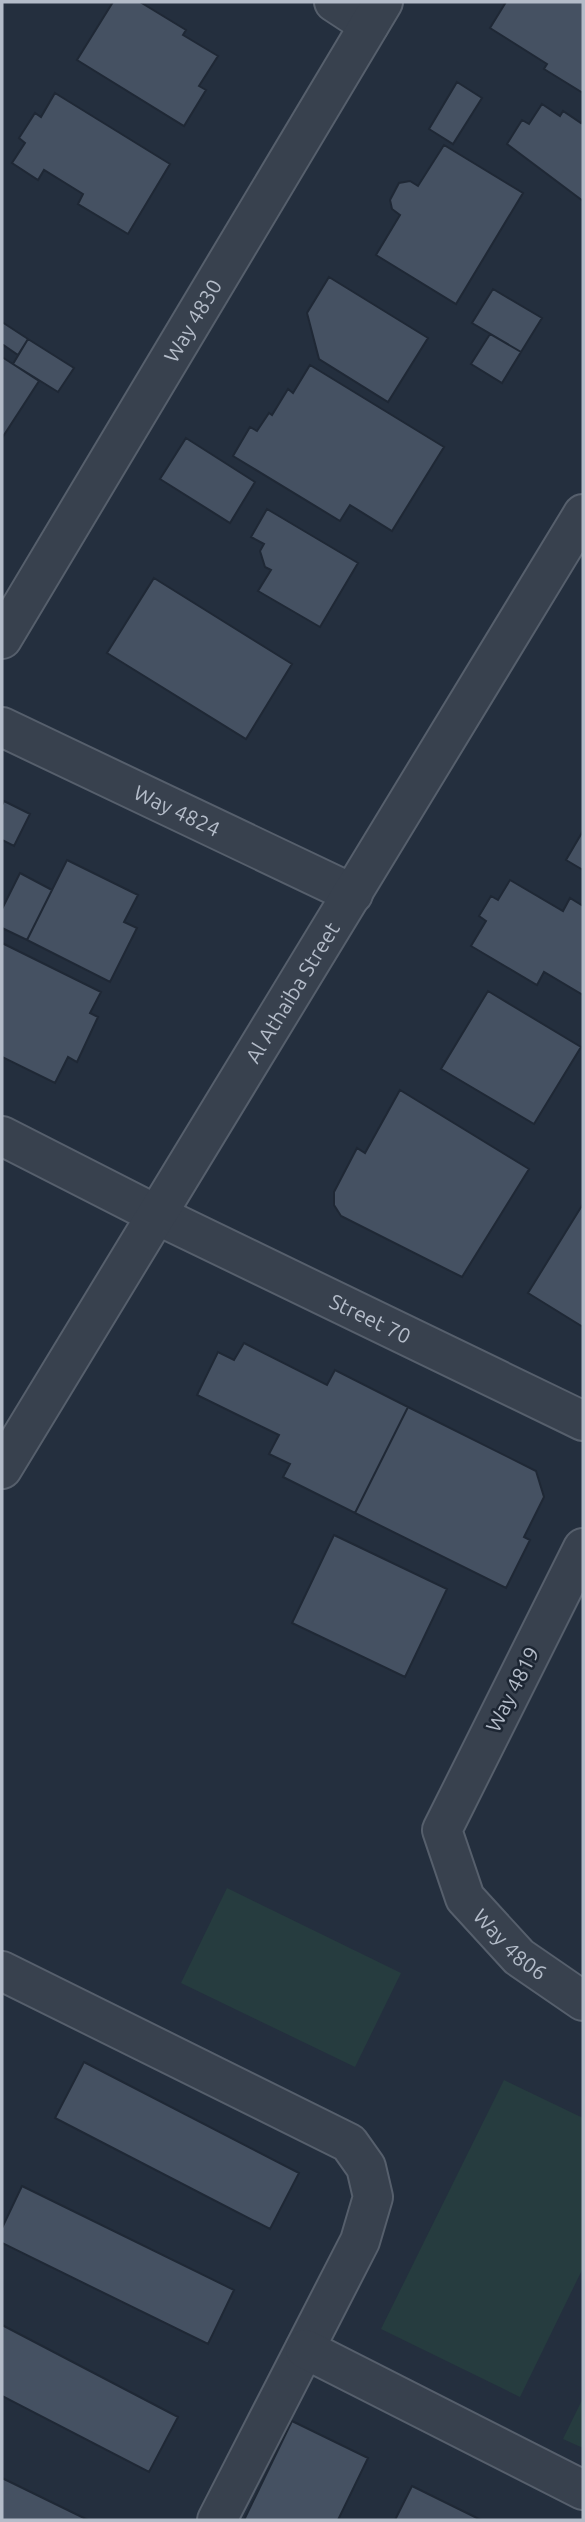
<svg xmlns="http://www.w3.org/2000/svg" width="585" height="2522" viewBox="0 0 585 2522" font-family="Ubuntu,sans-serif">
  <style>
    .green { fill: #263c3f }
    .building { fill: #455162; stroke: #1f2835; stroke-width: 2 }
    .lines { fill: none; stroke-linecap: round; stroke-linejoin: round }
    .minor-casing { stroke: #565f6c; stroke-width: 42 }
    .minor { stroke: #38414e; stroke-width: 38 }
    .labels { text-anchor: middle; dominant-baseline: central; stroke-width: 5; stroke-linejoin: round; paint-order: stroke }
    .street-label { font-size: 21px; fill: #b4bcc9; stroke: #1d2633 }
  </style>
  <rect width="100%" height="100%" fill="#242f3e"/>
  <!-- green -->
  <path class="green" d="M227 1888 401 1973 355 2067 181 1983Z
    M504 2080 583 2118V2268L520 2397 381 2329Z
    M583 2398V2448L563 2439Z"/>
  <!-- building -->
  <path class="building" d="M113 2H140L186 30 183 35 218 56 199 86 206 90 184 126 77 60Z
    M506 2H583V93L544 69 547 64 490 28Z
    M457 82 482 98 453 144 429 129Z
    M55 93 170 164 128 234 78 204 83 194 44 170 38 180 12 163 25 143 19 138 35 113 41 117Z
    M542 104 560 116 563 111 581 123 583 120V201L507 144 522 120 529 124Z
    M444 145 523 193 456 304 376 255 400 215 392 209 390 200 399 183 410 181 418 186Z
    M329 277 428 338 388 402 319 359 307 313Z
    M493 289 542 318 521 352 472 323Z
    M2 322 28 339 18 355 2 344Z
    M490 334 521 352 502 383 471 364Z
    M28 339 74 368 58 392 13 364Z
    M2 357 39 381 2 438Z
    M310 365 444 447 392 531 350 505 340 521 233 456 250 427 257 431 269 413 272 415 288 389 293 393Z
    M186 438 255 482 230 523 160 479Z
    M267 509 358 563 320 627 258 591 271 570 265 567 260 551 264 544 251 537Z
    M154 578 292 664 246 739 107 653Z
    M4 801 30 814 14 846 2 840V805Z
    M583 831V870L566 860Z
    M67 860 138 895 124 922 137 928 110 982 27 940Z
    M20 873 52 890 27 940 2 928V909Z
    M510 880 563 911 570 898 583 906V995L544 972 537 985 471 946 486 921 479 916 491 896 498 900Z
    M2 943 101 992 90 1013 98 1017 77 1062 68 1057 55 1083 2 1057Z
    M488 991 581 1047 534 1124 441 1069Z
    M400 1090 529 1169 462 1277 341 1216 334 1205V1192L357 1148 365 1153Z
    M583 1204V1327L528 1293Z
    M244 1343 327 1385 335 1370 408 1407 355 1513 283 1477 290 1464 269 1454 279 1435 197 1395 218 1352 234 1360Z
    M408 1407 536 1471 544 1497 524 1537 530 1540 506 1588 355 1513Z
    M334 1535 447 1589 405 1677 292 1623Z
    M84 2062 299 2173 270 2229 55 2118Z
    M22 2186 234 2290 208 2344 2 2243V2228Z
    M2 2325 178 2417 149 2472 2 2396Z
    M292 2421 368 2458 338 2520H244Z
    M2 2478 88 2520H2Z
    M412 2486 481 2520H395Z"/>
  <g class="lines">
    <!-- minor casing -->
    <g class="minor-casing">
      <g id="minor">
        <path d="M334 2 369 25"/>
        <path id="s1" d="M2 639 383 2"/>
        <path id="s2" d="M2 727 353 894"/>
        <path id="s3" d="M2 1136 157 1215 583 1421"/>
        <path id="s4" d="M2 1469 583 514"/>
        <path id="s5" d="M583 1548 442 1830 465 1898 519 1957 583 2001"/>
        <path d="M2 1971 349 2143 366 2167 373 2197 360 2241 217 2520"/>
        <path d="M305 2349 583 2490"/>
      </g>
    </g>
    <!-- minor -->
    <use href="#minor" class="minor"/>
  </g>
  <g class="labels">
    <!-- street labels -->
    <g class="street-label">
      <text stroke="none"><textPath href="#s1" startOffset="371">Way 4830</textPath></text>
      <text stroke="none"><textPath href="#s2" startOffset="194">Way 4824</textPath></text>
      <text stroke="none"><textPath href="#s4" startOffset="558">Al Athaiba Street</textPath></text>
      <text stroke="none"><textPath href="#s3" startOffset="411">Street 70</textPath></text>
      <text transform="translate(512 1689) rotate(-63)">Way 4819</text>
      <text stroke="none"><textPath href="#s5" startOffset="452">Way 4806</textPath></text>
    </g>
  </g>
  <!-- border -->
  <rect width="585" height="2522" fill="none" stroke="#b4bcc9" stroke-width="7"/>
</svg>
